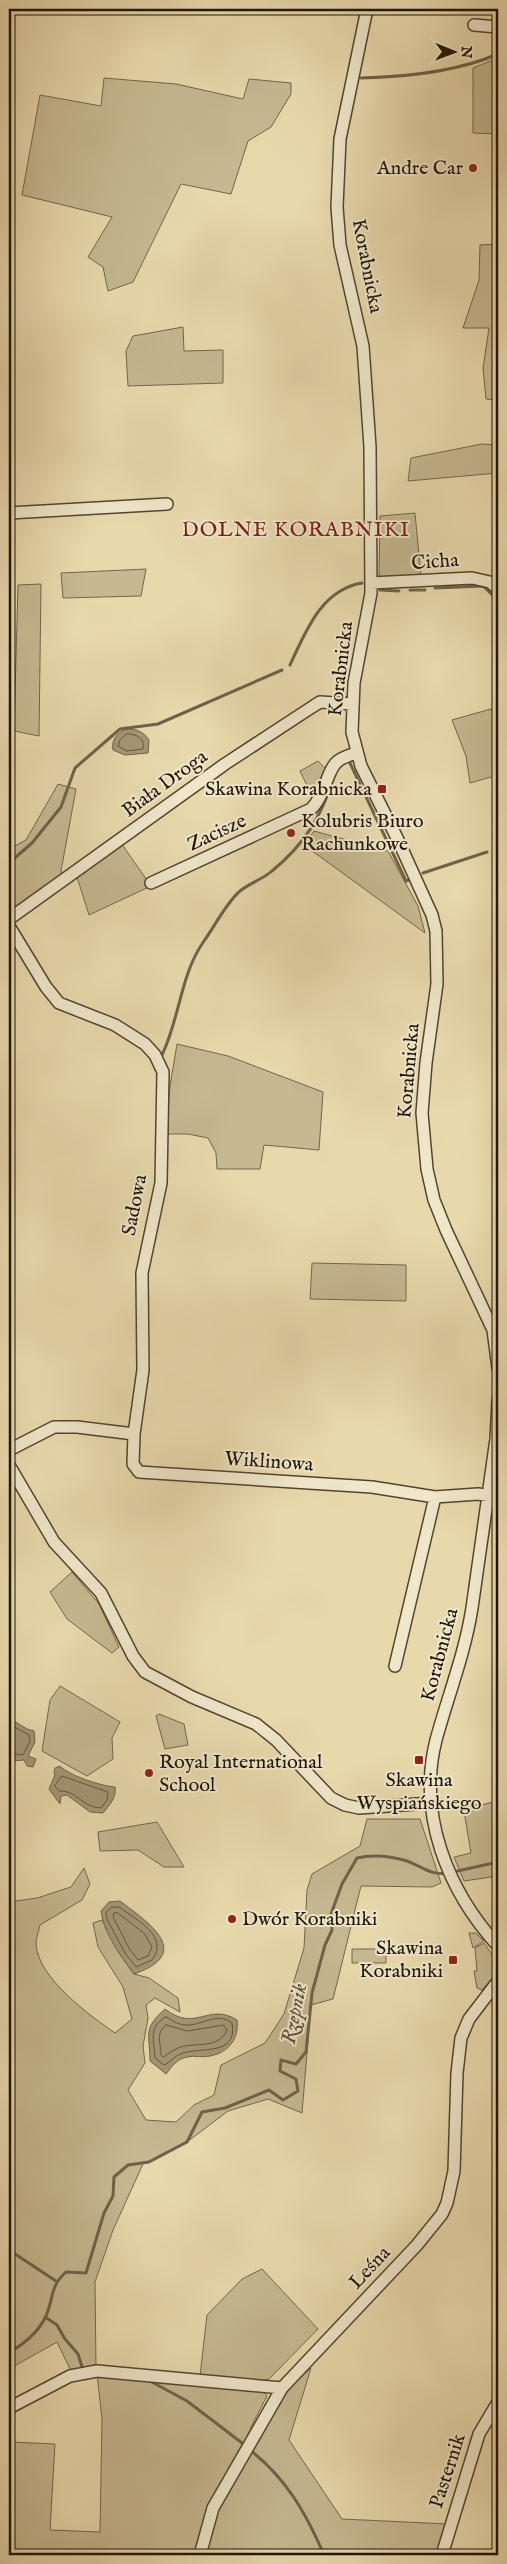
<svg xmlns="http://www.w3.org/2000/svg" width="507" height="2564" viewBox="0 0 507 2564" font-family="'IM FELL English',serif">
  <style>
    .green { fill: #c6b891; stroke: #72664c }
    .water { fill: #a49675; stroke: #6f6249 }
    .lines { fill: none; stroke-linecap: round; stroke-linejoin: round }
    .shore { stroke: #62553e; stroke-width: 1 }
    .stream { stroke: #6f6249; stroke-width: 3 }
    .minor-casing { stroke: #514530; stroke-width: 14 }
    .minor { stroke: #f0e6ca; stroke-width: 11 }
    .poi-dot { fill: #8f2418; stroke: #f0e6ca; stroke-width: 2 }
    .labels { text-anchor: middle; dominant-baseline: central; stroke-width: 4; stroke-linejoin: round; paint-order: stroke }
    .poi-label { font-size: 20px; fill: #1f1407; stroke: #f0e6ca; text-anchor: end }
    .street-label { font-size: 20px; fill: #1f1407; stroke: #f0e6ca }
    .neighbourhood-label { font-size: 21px; letter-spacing: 1px; fill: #7a1f14; stroke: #f0e6ca }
    .water-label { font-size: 21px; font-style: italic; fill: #5b4e38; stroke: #f0e6ca }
  </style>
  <rect width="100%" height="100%" fill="#e8d9ad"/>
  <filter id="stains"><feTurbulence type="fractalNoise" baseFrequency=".004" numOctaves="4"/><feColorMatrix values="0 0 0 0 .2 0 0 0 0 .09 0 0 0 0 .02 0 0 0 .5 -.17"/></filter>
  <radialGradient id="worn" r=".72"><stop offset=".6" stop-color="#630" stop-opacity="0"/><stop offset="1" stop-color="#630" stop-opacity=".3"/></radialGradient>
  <!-- green -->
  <path class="green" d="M498 58V134L473 133V68Z
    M104 78 176 84 243 99 249 79 291 83V94L271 127 248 141 231 194 181 184 133 282 108 291 103 267 88 257 112 217 22 195 40 95 101 106Z
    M498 244V409L496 400 486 399 483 368 489 328H463L479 280 480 245Z
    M183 327 184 351 223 350V383L128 386 126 351 133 336Z
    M482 444 498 445V473L408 481 411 458Z
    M415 513 421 576 379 577 380 516Z
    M146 569 141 596 63 598 61 573Z
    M41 584 39 736 14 731 18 585Z
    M498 707V775L470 783 466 756 452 720Z
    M318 761 327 770 320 790 311 794 300 771Z
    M58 784 76 789 61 871 62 876 13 910 9 909V849L26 840Z
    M314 831 388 851 418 906 425 933 304 845Z
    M121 843 151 886 89 915 76 874Z
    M177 1044 228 1056 323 1092 319 1150 264 1145 260 1169H217L216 1153 208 1138 188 1134H166L170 1086Z
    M312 1263 406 1265V1301L310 1299Z
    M72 1572 99 1604 119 1647 112 1653 67 1619 50 1592Z
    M60 1686 120 1722 112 1738 113 1759 87 1776 42 1751 50 1700Z
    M159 1714 184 1724 188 1745 165 1749 156 1716Z
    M498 1801V1876L464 1881 454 1857 471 1853 463 1805H481Z
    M367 1819H420L441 1883 432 1887 361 1886 333 1999 311 2005 302 2113 268 2099 228 2111 191 2139 143 2164 113 2230 95 2282 96 2368 71 2371 57 2342 9 2369V1902L37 1898 71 1887 84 1868 90 1884 82 1900 40 1925C39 1930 36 1938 36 1944 38 1978 89 2015 115 2033L132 2019 123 1987 98 1947 93 1923 102 1920 121 1956 134 1974 149 1978 178 1998 180 2012 155 1998 146 2005 148 2018 143 2046 145 2063 128 2090 146 2120 176 2122 194 2105 214 2095 221 2065 265 2043 284 2014 304 1948 307 1890 312 1874 360 1846Z
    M157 1822 184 1867H164L138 1850 100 1851 98 1832Z
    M469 1933H476L484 1941 473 1948Z
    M484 1943 498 1963 493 1977 482 1990 477 1988 474 1971H477L475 1948Z
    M352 1949H386V1963H352Z
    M262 2269 318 2329 268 2380 200 2376 207 2315 242 2279Z
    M311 2368 289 2440 342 2519 448 2524 439 2555H205L217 2508 286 2391Z
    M97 2374 262 2390 267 2396 252 2425 196 2555H9V2442L55 2444 50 2530 100 2532 102 2419Z"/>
  <!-- water -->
  <path class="water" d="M126 729C136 729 143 731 149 740L148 753 125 755 113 750C111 740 117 733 126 729Z
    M9 1718 27 1729 34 1731 35 1742 28 1756 36 1759 33 1767 27 1766 24 1760 13 1761 9 1755Z
    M60 1766C70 1776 101 1786 115 1787 117 1797 109 1806 103 1813L90 1812 67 1795 61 1796 60 1804 49 1789 55 1775 54 1773 55 1768Z
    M120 1901C148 1922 195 1953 134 1974 121 1956 104 1934 101 1911L109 1902Z
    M165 2009C196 2033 208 2002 237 2020 239 2038 230 2052 210 2056 203 2058 194 2055 187 2057 177 2059 172 2066 166 2074L150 2061C150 2034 142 2029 165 2009Z"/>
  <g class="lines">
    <!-- shore -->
    <path class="shore" d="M127 734C137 734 145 738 143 749L127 751 118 746 120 740Z
      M9 1724 29 1735 30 1741 23 1755 9 1753
      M62 1776 108 1792 107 1800 101 1808C81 1807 77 1790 59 1791L55 1786Z
      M112 1907H119C136 1920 170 1936 152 1960L136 1967 125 1953 107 1919 106 1913Z
      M118 1913 145 1934 152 1947 148 1956 138 1960 130 1950 113 1917 114 1913Z
      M166 2017C173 2021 180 2026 189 2025 204 2024 218 2012 232 2023 238 2056 202 2047 183 2053 175 2055 171 2062 164 2065L155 2058C154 2041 148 2026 166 2017Z
      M166 2025 188 2031 223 2025 227 2030C219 2048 201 2043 185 2046 177 2047 170 2053 163 2057L161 2055C161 2042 155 2034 166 2025Z"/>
    <!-- stream -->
    <path class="stream" d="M361 78C407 77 456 72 498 54
      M435 588 483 586 498 600
      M380 590 399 591
      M410 590H425
      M290 665C306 631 321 590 362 583
      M347 762 349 761 406 881 409 880
      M9 863 32 843 61 807 75 768 120 729 158 724 282 670
      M423 873 487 852
      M162 1055C180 1018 180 975 204 941 215 926 226 903 240 891 250 883 263 879 272 871 305 844 321 817 334 777
      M453 1872 498 1862
      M9 2250 56 2281
      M45 2317 57 2325 65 2339 78 2354 83 2370
      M9 2353C23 2344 37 2334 45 2318 54 2300 49 2287 66 2272L86 2273 104 2213 113 2196 114 2177 128 2165 149 2162 187 2142 202 2112 225 2108 269 2090 283 2100 298 2091 296 2079 280 2071 281 2060 296 2064 306 2052 312 1993 325 1945 332 1930 331 1914 342 1884 357 1858C374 1854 390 1856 407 1861 421 1866 431 1876 447 1873
      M150 2381 187 2401 246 2446
      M250 2450C286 2478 306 2513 324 2555"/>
    <!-- minor casing -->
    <g class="minor-casing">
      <path id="minor" d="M367 9 340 139 337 207 340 245 363 346 370 447 371 593 354 683 352 732 361 766 398 840 432 915 436 931 437 984 426 1063 422 1113 427 1169 434 1200 446 1230 493 1330 498 1368
        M474 25 498 27
        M9 513 167 504
        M371 583 472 578 490 582 498 589
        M151 883 311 809C325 796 327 769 338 761 343 757 350 755 356 753
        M9 919 225 764 309 709 320 702 352 704
        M9 926 46 987 59 1003 115 1025 145 1044 155 1055 163 1072 161 1183 142 1273 143 1370 134 1434 77 1427H54L9 1450
        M498 1400 496 1439 472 1608C465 1653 448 1696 436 1740 417 1815 448 1891 498 1946
        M134 1434 133 1464 139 1472 372 1487 435 1497
        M9 1465 54 1542 101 1593 133 1656 145 1672 192 1697 256 1724 276 1740 331 1798 345 1805 359 1808 431 1803
        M395 1666 435 1497 478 1494 498 1497
        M9 2408 70 2376 97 2371 282 2388
        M200 2555 213 2508 282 2388 417 2245 442 2214 447 2203 454 2171 457 2073 461 2038 469 2019 498 1981
        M442 2555 479 2434 498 2402"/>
    </g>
    <!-- minor -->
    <use href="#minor" class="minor"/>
  </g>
  <!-- markers -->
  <g class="poi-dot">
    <circle cx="473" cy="168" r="5"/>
    <rect x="377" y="784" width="10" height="10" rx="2.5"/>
    <circle cx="291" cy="833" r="5"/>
    <rect x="414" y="1755" width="10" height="10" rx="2.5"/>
    <circle cx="149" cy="1773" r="5"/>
    <circle cx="232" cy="1919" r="5"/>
    <rect x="448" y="1955" width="10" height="10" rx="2.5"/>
  </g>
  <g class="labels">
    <!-- poi labels -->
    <g class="poi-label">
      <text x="463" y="168">Andre Car</text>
      <text x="372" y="789">Skawina Korabnicka</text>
      <text x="301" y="821" text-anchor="start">Kolubris Biuro<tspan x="301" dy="23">Rachunkowe</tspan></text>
      <text x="159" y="1762" text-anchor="start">Royal International<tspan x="159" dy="23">School</tspan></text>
      <text x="419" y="1780" text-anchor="middle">Skawina<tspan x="419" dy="23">Wyspiańskiego</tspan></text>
      <text x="242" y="1919" text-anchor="start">Dwór Korabniki</text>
      <text x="443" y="1948">Skawina<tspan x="443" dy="23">Korabniki</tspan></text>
    </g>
    <!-- street labels -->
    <g class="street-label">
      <text transform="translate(367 266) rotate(79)">Korabnicka</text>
      <text transform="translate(435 562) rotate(-4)">Cicha</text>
      <text transform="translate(341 669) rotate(-83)">Korabnicka</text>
      <text transform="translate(165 784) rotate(-36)">Biała Droga</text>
      <text transform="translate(217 833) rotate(-25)">Zacisze</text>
      <text transform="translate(409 1071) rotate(-85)">Korabnicka</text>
      <text transform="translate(135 1205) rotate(-79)">Sadowa</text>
      <text transform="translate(269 1462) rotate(4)">Wiklinowa</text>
      <text transform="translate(440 1655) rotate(-75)">Korabnicka</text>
      <text transform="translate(370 2268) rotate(-47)">Leśna</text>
      <text transform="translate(448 2471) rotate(-72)">Pasternik</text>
    </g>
    <!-- neighbourhood labels -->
    <g class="neighbourhood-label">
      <text x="296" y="530">DOLNE KORABNIKI</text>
    </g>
    <!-- water labels -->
    <g class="water-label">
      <text transform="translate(295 2014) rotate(-79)">Rzepnik</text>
    </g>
  </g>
  <!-- margin -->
  <rect width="507" height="2564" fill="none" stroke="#e8d9ad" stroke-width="30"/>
  <rect x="10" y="10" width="487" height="2544" fill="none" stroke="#1f1407" stroke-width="2.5"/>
  <rect x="15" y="15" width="477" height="2534" fill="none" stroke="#1f1407"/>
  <!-- north arrow -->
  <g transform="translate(454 52) rotate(91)" stroke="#f0e6ca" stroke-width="4" paint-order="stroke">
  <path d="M0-4L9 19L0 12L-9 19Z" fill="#1f1407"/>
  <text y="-8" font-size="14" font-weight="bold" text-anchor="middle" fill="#1f1407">N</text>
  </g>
  <rect width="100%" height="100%" filter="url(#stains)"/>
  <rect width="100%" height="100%" fill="url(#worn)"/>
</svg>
